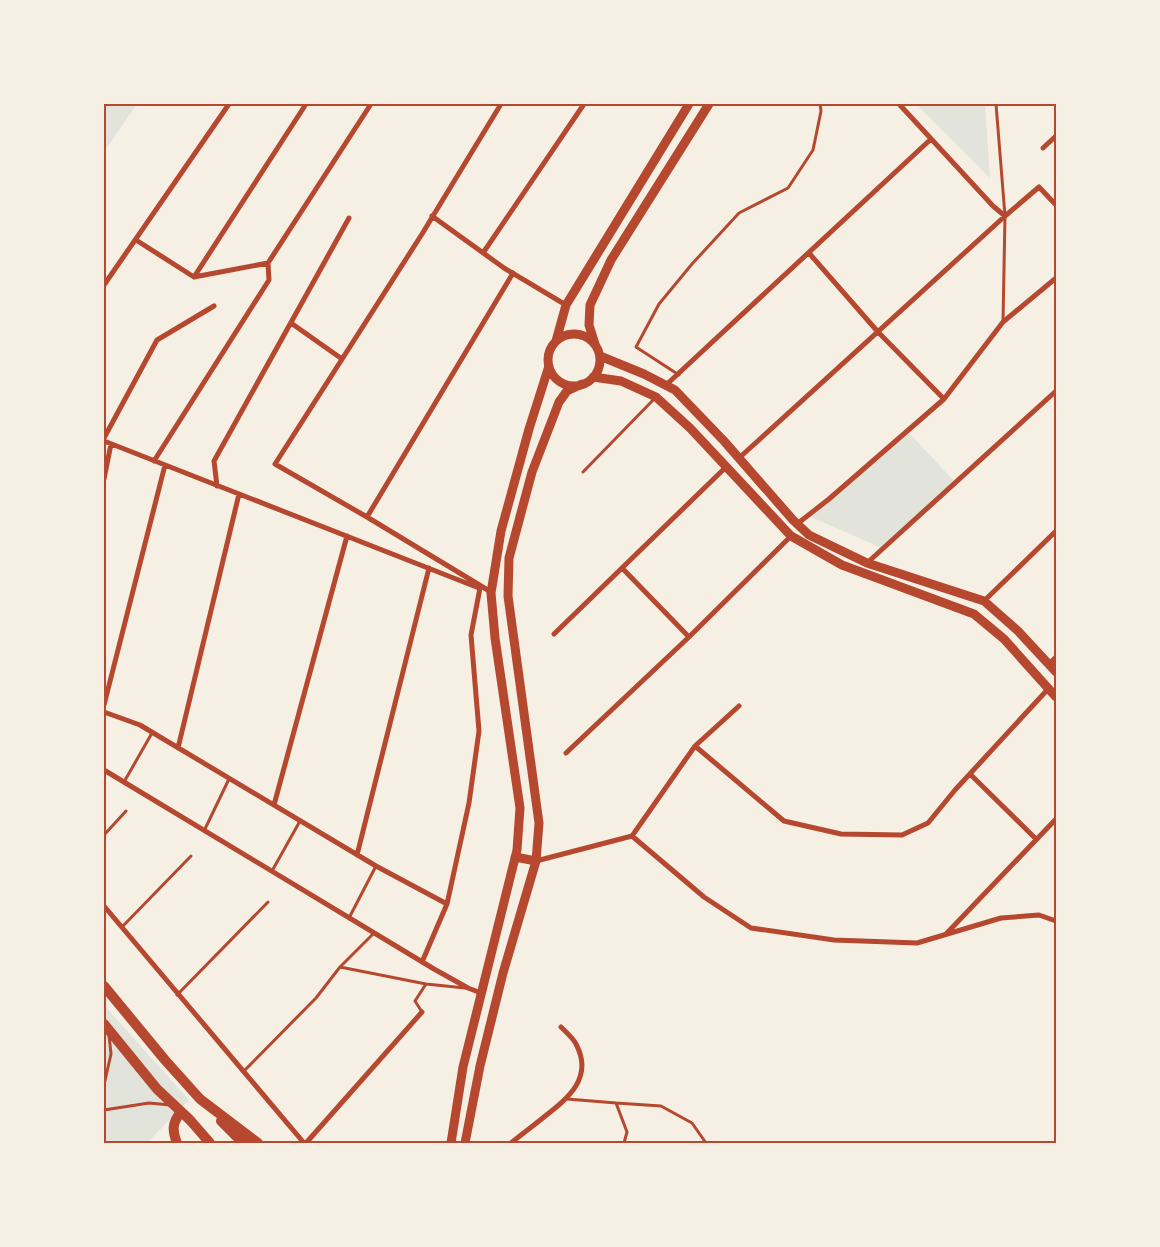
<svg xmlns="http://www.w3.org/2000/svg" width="1160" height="1247" viewBox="0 0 1160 1247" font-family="'Fira Sans Condensed',sans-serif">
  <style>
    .green { fill: #e2e4dc }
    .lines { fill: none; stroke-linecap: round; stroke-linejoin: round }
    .service { stroke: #b5482f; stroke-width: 3 }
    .minor { stroke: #b5482f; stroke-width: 5 }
    .tertiary { stroke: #b5482f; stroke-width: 9 }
    .secondary { stroke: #b5482f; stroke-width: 10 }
    .neatline { fill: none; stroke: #b5482f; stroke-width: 2 }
  </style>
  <rect width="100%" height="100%" fill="#f6efe4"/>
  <!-- green -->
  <path class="green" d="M104 104H137L104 152Z
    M916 104H985L990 178Z
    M909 433 958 485 884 549 811 517Z
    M104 1005 189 1100 147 1143H104Z"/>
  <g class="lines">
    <!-- service -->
    <path class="service" d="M996 104 1005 216 1003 322
      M679 375 636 347 659 304 692 264 739 213 788 188 813 150 821 111 820 104
      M583 472 656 397
      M124 782 152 733
      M204 831 229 779
      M104 835 126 811
      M272 871 300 821
      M349 918 376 866
      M122 927 191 856
      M340 967 426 984 465 988
      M177 995 268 902
      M422 1012 415 1001 426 984
      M243 1072 316 998 340 967 374 933
      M104 1085 111 1054 109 1035
      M567 1099 616 1103 627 1132 624 1143
      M616 1103 661 1106 692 1123 706 1143
      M104 1110 149 1103 170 1105"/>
    <!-- minor -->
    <path class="minor" d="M899 104 993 206 1005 216 1039 187 1056 205
      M1043 148 1056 136
      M432 216 504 268 566 305
      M136 240 194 277 268 263 371 104
      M483 253 584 104
      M809 253 878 332 944 399
      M194 277 306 104
      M104 285 229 104
      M291 323 342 359
      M666 385 931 139
      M104 438 157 340 214 306
      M104 441 479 588
      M739 458 1005 216
      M154 461 269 280 268 263
      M104 479 111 444
      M217 486 214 461 349 218
      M367 517 513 273
      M797 524 829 499 944 399 1003 322 1056 278
      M867 563 1056 391
      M623 569 689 637
      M491 592 367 517 275 464 422 234 501 104
      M984 601 1056 531
      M554 634 726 467
      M1049 664 1056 657
      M104 705 165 465
      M104 712 140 725 376 866 447 904
      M695 746 784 821 841 834 902 835 928 823 955 790 1049 688
      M178 748 239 494
      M566 753 689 637 791 536
      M104 770 434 969 468 988 481 993
      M970 774 1036 839
      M274 805 347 536
      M632 836 695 746 739 706
      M357 855 429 568
      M536 861 632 836 704 897 751 928 834 940 917 943 1001 918 1039 915 1056 921
      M104 906 304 1143
      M946 934 1056 819
      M422 962 447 904 469 803 479 731 471 635 480 588
      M306 1143 422 1012
      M511 1143C522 1134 533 1126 544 1117 568 1098 594 1078 576 1044 573 1038 566 1032 561 1027"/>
    <!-- tertiary -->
    <path class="tertiary" d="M548 360a26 26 0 1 1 52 0a26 26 0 1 1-52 0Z
      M556 341 566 305 689 104
      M595 344 589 325 590 305 611 260 709 104
      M600 356 644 374 675 390 724 441 793 520 809 535 867 563 984 601 1018 631 1056 672
      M593 377 621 381 656 397 690 428 791 536 842 565 974 614 1004 639 1056 697
      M515 857 536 861
      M451 1143 463 1067 517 850 520 808 495 638 491 593 501 531 529 429 549 366
      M465 1143 480 1066 503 973 536 861 539 823 508 596 509 558 532 472 559 402 567 391 582 384"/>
    <!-- secondary -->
    <path class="secondary" d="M104 986 165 1060 200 1099 258 1143
      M104 1024 157 1089 190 1120 210 1143
      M221 1121 243 1143
      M177 1143C172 1130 172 1123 181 1112"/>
  </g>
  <!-- border -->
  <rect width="1160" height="1247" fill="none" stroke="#f6efe4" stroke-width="210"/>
  <rect x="105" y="105" width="950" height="1037" class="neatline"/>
</svg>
